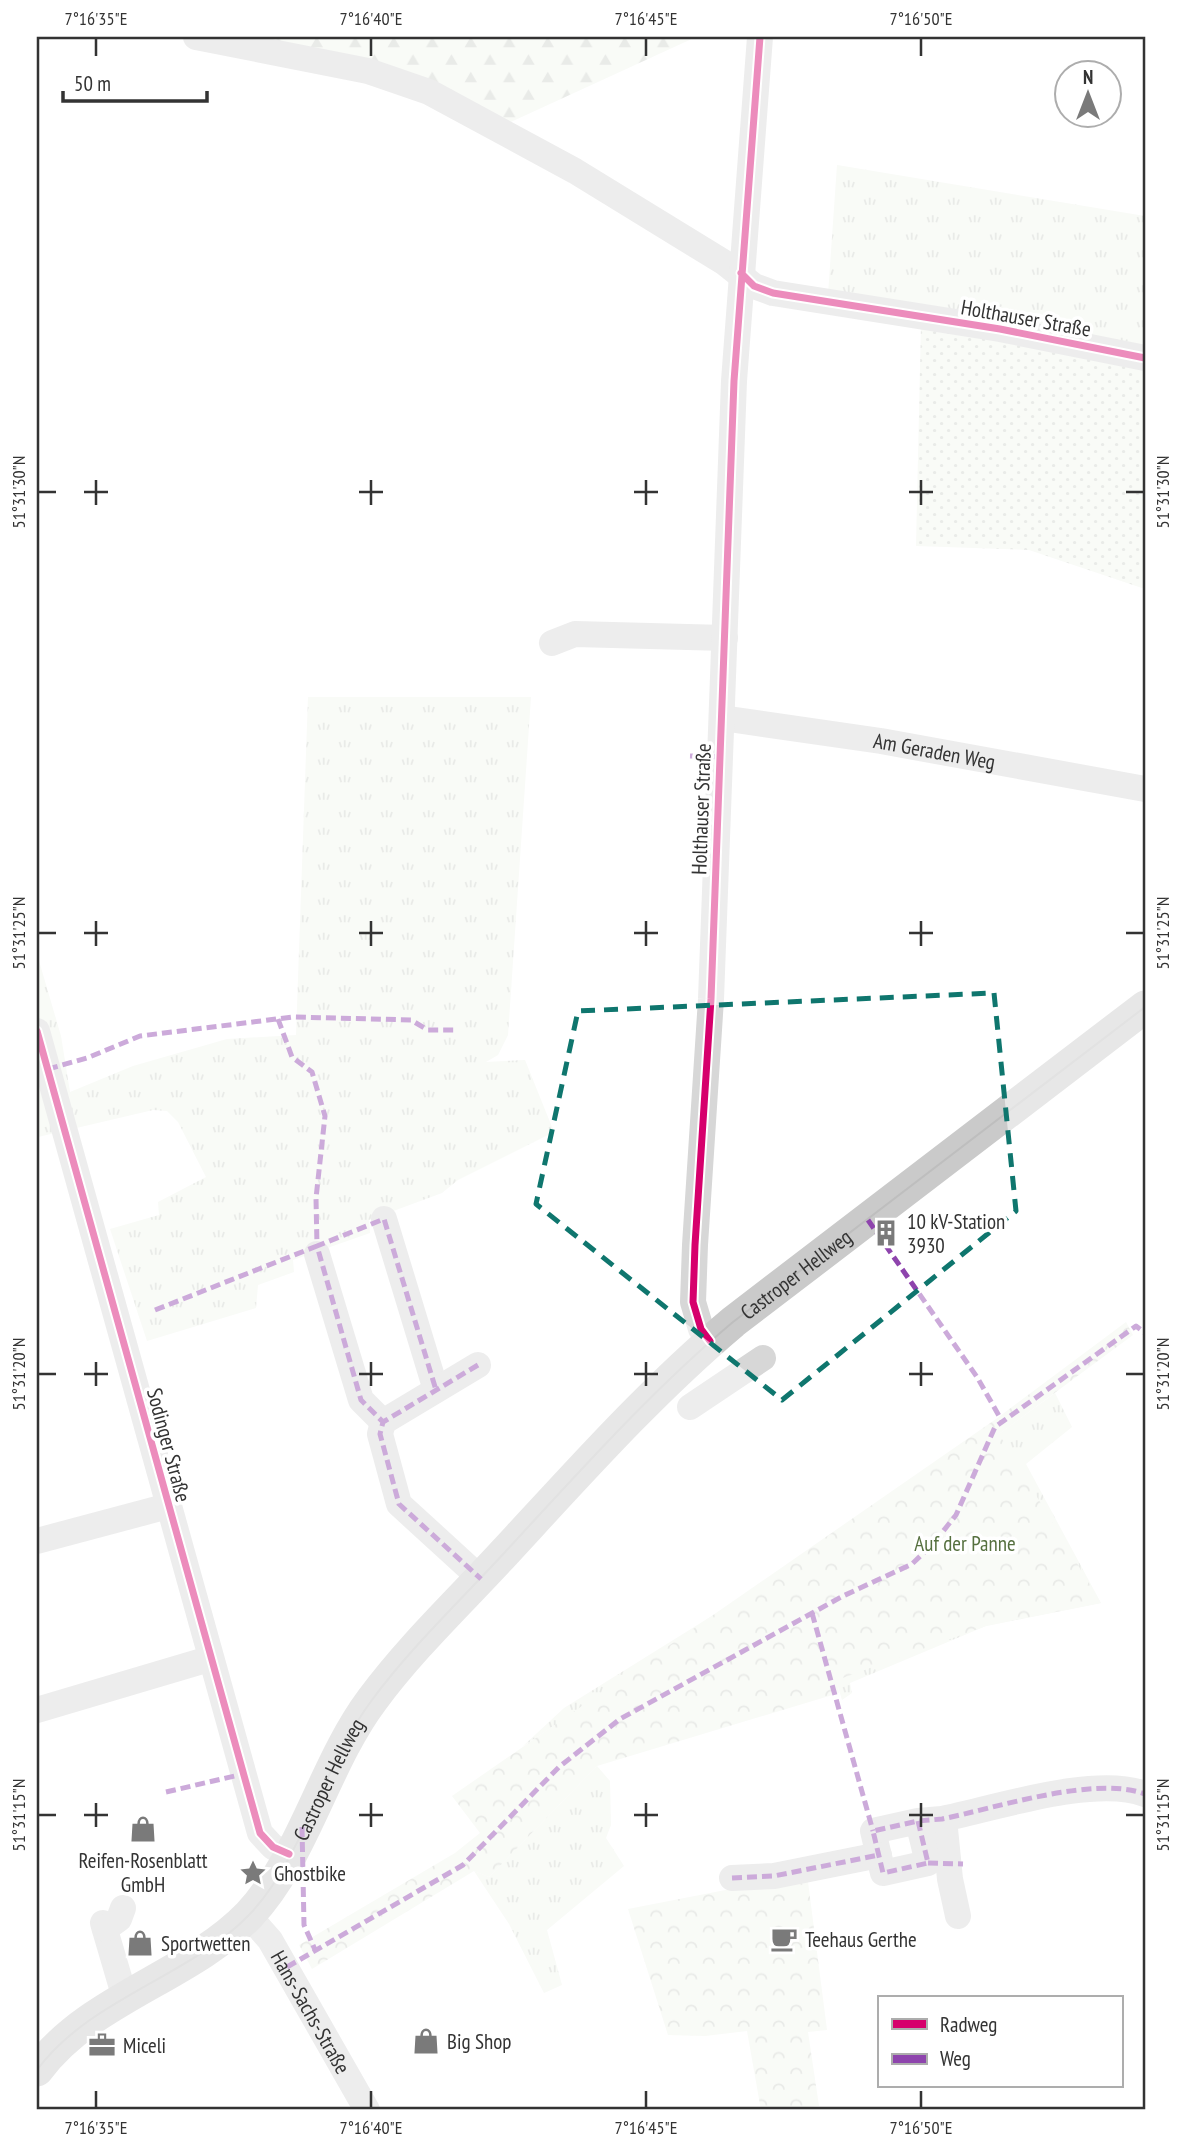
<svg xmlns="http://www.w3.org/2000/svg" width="1182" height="2147" viewBox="0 0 1182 2147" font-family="'PT Sans Narrow',sans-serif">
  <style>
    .grass { fill: url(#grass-tufts) }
    .forest { fill: url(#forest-firs) }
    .park { fill: url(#park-crowns) }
    .garden { fill: url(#garden-dots) }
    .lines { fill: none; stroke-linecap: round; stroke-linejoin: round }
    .minor { stroke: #d7d7d7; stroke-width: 26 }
    .major { stroke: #cacaca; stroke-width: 33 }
    .tram { stroke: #bebebe; stroke-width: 2 }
    .quiet { stroke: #8e44ad; stroke-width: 5; stroke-dasharray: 10 5; stroke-linecap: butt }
    .cycleway-casing { stroke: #fff; stroke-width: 11 }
    .cycleway { stroke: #d6006c; stroke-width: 7 }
    .marked { fill: none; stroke: #0f766e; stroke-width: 5; stroke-dasharray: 14 9; stroke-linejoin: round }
    .ticks { fill: none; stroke: #333; stroke-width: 2.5 }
    .labels { text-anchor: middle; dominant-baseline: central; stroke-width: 7; stroke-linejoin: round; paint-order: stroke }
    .street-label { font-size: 21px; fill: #333; stroke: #fff }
    .poi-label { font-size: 21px; fill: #333; stroke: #fff; text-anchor: start }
    .park-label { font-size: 21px; fill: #56703f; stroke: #fff }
    .neatline { fill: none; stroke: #333; stroke-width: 2.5 }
    .ticks-label { font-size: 18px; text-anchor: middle; fill: #333 }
  </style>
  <defs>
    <pattern id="grass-tufts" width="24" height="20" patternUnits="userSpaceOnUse" patternTransform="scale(1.75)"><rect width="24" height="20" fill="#f1f5ed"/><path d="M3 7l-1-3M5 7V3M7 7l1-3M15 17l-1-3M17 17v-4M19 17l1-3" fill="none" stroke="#cfd2cc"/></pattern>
    <pattern id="forest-firs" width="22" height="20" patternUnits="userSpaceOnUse" patternTransform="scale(1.75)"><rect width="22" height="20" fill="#f1f5ed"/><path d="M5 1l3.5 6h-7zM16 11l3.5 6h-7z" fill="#cfd2cc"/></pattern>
    <pattern id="park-crowns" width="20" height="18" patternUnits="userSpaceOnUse" patternTransform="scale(1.75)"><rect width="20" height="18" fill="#f1f5ed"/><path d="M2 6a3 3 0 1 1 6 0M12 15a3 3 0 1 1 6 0" fill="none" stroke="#cfd2cc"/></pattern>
    <pattern id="garden-dots" width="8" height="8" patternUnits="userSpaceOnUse" patternTransform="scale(1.75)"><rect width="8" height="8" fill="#f1f5ed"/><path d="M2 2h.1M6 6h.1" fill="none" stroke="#cfd2cc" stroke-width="1.8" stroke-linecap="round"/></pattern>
  </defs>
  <rect width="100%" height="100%" fill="#fff"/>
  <!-- grass -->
  <path class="grass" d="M837 165 1145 216V354L828 295Z
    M308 697H531L508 1035 498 1055 486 1062 525 1060 554 1132 458 1180 442 1193 369 1220 370 1233 293 1260 294 1272 258 1285 256 1308 147 1341 110 1229 159 1215 158 1202 206 1177 178 1122 167 1111 153 1110 38 1137 37 954 61 1036 70 1092 133 1066 227 1039 296 1035Z
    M1055 1393 1072 1427 1026 1464 1101 1603 986 1626 850 1683 852 1693 842 1700 836 1680 999 1434Z
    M805 1558 522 1747 564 1708Z
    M597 1766 610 1781 611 1825 606 1838 624 1866 547 1930 562 1985 544 1993 509 1924 474 1871 489 1877Z"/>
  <!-- forest -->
  <path class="forest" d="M214 37H696L502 126Z"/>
  <!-- park -->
  <path class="park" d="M1126 1322 1133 1335 999 1434 1101 1603 986 1626 837 1680 839 1693 597 1766 489 1877 474 1871 312 1969 299 1945 455 1853 480 1833 452 1796 996 1419Z
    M807 1874 827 2030 808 2032 819 2106 761 2110 747 2031 705 2036 668 2035 628 1909Z"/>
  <!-- garden -->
  <path class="garden" d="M921 324 1145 365V589L1029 550 916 546Z"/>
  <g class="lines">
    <!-- minor -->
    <g class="minor">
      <path d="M196 37 368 71 429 92 575 171 725 263 754 286 773 293 1000 329 1145 358"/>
      <path d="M552 643 575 634 725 638"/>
      <path id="s1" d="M722 718 881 741 1145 789"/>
      <path d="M37 1031 260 1833 273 1847 289 1854"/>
      <path d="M384 1219 436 1390"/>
      <path d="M317 1254 361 1400 383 1422"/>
      <path d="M710 1341 701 1329 693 1302 695 1245 711 999 734 381 760 37"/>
      <path d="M478 1365 383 1422 380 1434 399 1504 481 1579"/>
      <path d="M690 1407 763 1358"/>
      <path d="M37 1541 168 1506"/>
      <path d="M37 1710 209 1659"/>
      <path d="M944 1819 950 1879 958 1916"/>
      <path d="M918 1821 928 1863 883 1873 873 1831 918 1821 942 1819C996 1808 1095 1775 1145 1794"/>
      <path d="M732 1878 774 1876 879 1855"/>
      <path id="s2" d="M248 1915 270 1940 367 2110"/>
      <path d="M103 1923 125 1998"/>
      <path d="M105 1929 119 1919 123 1908"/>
    </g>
    <!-- major -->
    <path class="major" d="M37 2070C89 1999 189 1977 249 1915 303 1858 324 1764 372 1700 411 1647 462 1599 506 1551 579 1472 651 1391 733 1322L1145 1007"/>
    <!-- tram -->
    <path class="tram" id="s3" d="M37 2070C89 1999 189 1977 249 1915 303 1858 324 1764 372 1700 411 1647 462 1599 506 1551 579 1472 651 1391 733 1322L1145 1007"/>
    <!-- quiet -->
    <path class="quiet" d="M690 756 722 757
      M278 1019 292 1057 312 1072 325 1116 316 1198 317 1246 384 1219 436 1390
      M48 1069 87 1058 140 1036 293 1017 411 1020 428 1030H458
      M868 1220 977 1377 1002 1421
      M155 1310 317 1246 361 1400 383 1422
      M478 1365 383 1422 380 1434 399 1504 481 1579
      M812 1613 873 1831
      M166 1792 243 1774
      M918 1821 928 1863 883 1873 873 1831 918 1821 942 1819C996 1808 1095 1775 1145 1794
      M302 1827 304 1925 316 1952
      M928 1863 963 1864
      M732 1878 774 1876 879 1855
      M287 1967 463 1865 559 1767 620 1719 843 1596 912 1564 933 1544 956 1515 995 1427 1136 1326 1145 1333"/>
    <!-- cycleway casing -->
    <g class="cycleway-casing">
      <path id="cycleway" d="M741 273 754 286 773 293 1000 329 1145 358
        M37 1031 260 1833 273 1847 289 1854
        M710 1341 701 1329 693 1302 695 1245 711 999 734 381 760 37"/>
    </g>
    <!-- cycleway -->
    <use href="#cycleway" class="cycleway"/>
  </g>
  <!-- marked area -->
  <path d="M0 0H1182V2147H0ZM994 993 1016 1211 782 1400 536 1204 578 1011Z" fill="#fff" fill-opacity=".55" fill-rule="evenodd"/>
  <path class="marked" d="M994 993 1016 1211 782 1400 536 1204 578 1011Z"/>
  <!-- ticks -->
  <path class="ticks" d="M96 38V56M371 38V56M646 38V56M921 38V56M96 480V505M371 480V505M646 480V505M921 480V505M38 492H56M84 492H108M359 492H383M634 492H658M909 492H933M1126 492H1144M96 921V946M371 921V946M646 921V946M921 921V946M38 933H56M84 933H108M359 933H383M634 933H658M909 933H933M1126 933H1144M96 1362V1386M371 1362V1386M646 1362V1386M921 1362V1386M38 1374H56M84 1374H108M359 1374H383M634 1374H658M909 1374H933M1126 1374H1144M96 1803V1827M371 1803V1827M646 1803V1827M921 1803V1827M38 1815H56M84 1815H108M359 1815H383M634 1815H658M909 1815H933M1126 1815H1144M96 2091V2108M371 2091V2108M646 2091V2108M921 2091V2108"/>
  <!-- icons -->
  <defs>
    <g id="building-bare" transform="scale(2.1)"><path d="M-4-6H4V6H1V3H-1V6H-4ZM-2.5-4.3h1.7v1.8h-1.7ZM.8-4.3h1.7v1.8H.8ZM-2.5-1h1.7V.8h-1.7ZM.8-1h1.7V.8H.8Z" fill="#7a7a7a" stroke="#fff" stroke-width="2.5" paint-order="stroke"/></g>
    <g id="shop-bare" transform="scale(2.1)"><path d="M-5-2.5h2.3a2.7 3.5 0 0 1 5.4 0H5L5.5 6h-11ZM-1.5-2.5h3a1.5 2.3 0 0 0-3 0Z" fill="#7a7a7a" stroke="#fff" stroke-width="2.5" paint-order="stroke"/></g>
    <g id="sight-bare" transform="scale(2.1)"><path d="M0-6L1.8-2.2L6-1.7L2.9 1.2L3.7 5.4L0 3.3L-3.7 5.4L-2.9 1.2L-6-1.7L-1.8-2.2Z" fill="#7a7a7a" stroke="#fff" stroke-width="2.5" paint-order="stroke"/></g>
    <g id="cafe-bare" transform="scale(2.1)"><path d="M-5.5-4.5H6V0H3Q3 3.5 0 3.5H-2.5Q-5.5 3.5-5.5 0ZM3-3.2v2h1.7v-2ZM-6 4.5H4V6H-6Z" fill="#7a7a7a" stroke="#fff" stroke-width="2.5" paint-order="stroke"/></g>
    <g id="office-bare" transform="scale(2.1)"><path d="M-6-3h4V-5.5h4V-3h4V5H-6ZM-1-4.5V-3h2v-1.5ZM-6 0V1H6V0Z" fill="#7a7a7a" stroke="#fff" stroke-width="2.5" paint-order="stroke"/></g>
  </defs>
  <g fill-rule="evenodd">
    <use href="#building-bare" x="886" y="1233"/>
    <use href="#shop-bare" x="143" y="1829"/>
    <use href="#sight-bare" x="253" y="1873"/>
    <use href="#cafe-bare" x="784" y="1939"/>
    <use href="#shop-bare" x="140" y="1943"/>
    <use href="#shop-bare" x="426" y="2041"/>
    <use href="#office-bare" x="102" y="2045"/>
  </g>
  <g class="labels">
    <!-- street labels -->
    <g class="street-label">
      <text transform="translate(1026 318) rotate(10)">Holthauser Straße</text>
      <text stroke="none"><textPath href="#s1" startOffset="215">Am Geraden Weg</textPath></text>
      <text transform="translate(701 809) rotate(-88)">Holthauser Straße</text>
      <text stroke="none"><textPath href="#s3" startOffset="1115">Castroper Hellweg</textPath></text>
      <text transform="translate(169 1445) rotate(75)">Sodinger Straße</text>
      <text stroke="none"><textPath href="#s3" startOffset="422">Castroper Hellweg</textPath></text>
      <text stroke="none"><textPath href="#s2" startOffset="116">Hans-Sachs-Straße</textPath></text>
    </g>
    <!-- poi labels -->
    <g class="poi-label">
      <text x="907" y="1221">10 kV-Station<tspan x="907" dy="24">3930</tspan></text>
      <text x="143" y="1860" text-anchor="middle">Reifen-Rosenblatt<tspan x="143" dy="24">GmbH</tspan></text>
      <text x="274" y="1873">Ghostbike</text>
      <text x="805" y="1939">Teehaus Gerthe</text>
      <text x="161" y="1943">Sportwetten</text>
      <text x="447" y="2041">Big Shop</text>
      <text x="123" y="2045">Miceli</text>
    </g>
    <!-- park labels -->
    <g class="park-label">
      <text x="965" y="1543">Auf der Panne</text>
    </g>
  </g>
  <!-- border -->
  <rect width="1182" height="2147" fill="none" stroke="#ffffff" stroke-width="77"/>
  <!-- legend -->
  <rect x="878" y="1996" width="245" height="91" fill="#ffffff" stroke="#adadad" stroke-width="2"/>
  <rect x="892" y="2019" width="35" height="10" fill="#d6006c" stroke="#adadad" stroke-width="2"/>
  <text x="940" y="2032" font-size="21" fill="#333333">Radweg</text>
  <rect x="892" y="2054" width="35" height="10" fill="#8e44ad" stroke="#adadad" stroke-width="2"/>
  <text x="940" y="2066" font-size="21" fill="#333333">Weg</text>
  <!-- north arrow -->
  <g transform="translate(1088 94)"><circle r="33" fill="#ffffff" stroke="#adadad" stroke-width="2"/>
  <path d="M0-5L12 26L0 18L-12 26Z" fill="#7a7a7a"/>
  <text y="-10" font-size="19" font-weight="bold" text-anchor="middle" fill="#333333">N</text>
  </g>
  <!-- scale -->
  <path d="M63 91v10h144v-10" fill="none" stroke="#333333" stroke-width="3.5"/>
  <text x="74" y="91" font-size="21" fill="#333333" stroke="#ffffff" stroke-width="5" paint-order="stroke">50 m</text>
  <rect x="38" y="38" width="1106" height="2070" class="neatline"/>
  <g class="ticks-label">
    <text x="96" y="25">7°16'35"E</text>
    <text x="371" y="25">7°16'40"E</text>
    <text x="646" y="25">7°16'45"E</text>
    <text x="921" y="25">7°16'50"E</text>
    <text transform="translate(19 492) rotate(-90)" y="6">51°31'30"N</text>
    <text transform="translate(1163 492) rotate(-90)" y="6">51°31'30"N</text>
    <text transform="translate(19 933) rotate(-90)" y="6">51°31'25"N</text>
    <text transform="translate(1163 933) rotate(-90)" y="6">51°31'25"N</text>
    <text transform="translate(19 1374) rotate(-90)" y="6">51°31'20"N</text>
    <text transform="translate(1163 1374) rotate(-90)" y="6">51°31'20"N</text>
    <text transform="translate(19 1815) rotate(-90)" y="6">51°31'15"N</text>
    <text transform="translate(1163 1815) rotate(-90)" y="6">51°31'15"N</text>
    <text x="96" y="2134">7°16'35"E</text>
    <text x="371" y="2134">7°16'40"E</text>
    <text x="646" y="2134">7°16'45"E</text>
    <text x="921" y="2134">7°16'50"E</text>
  </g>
</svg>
